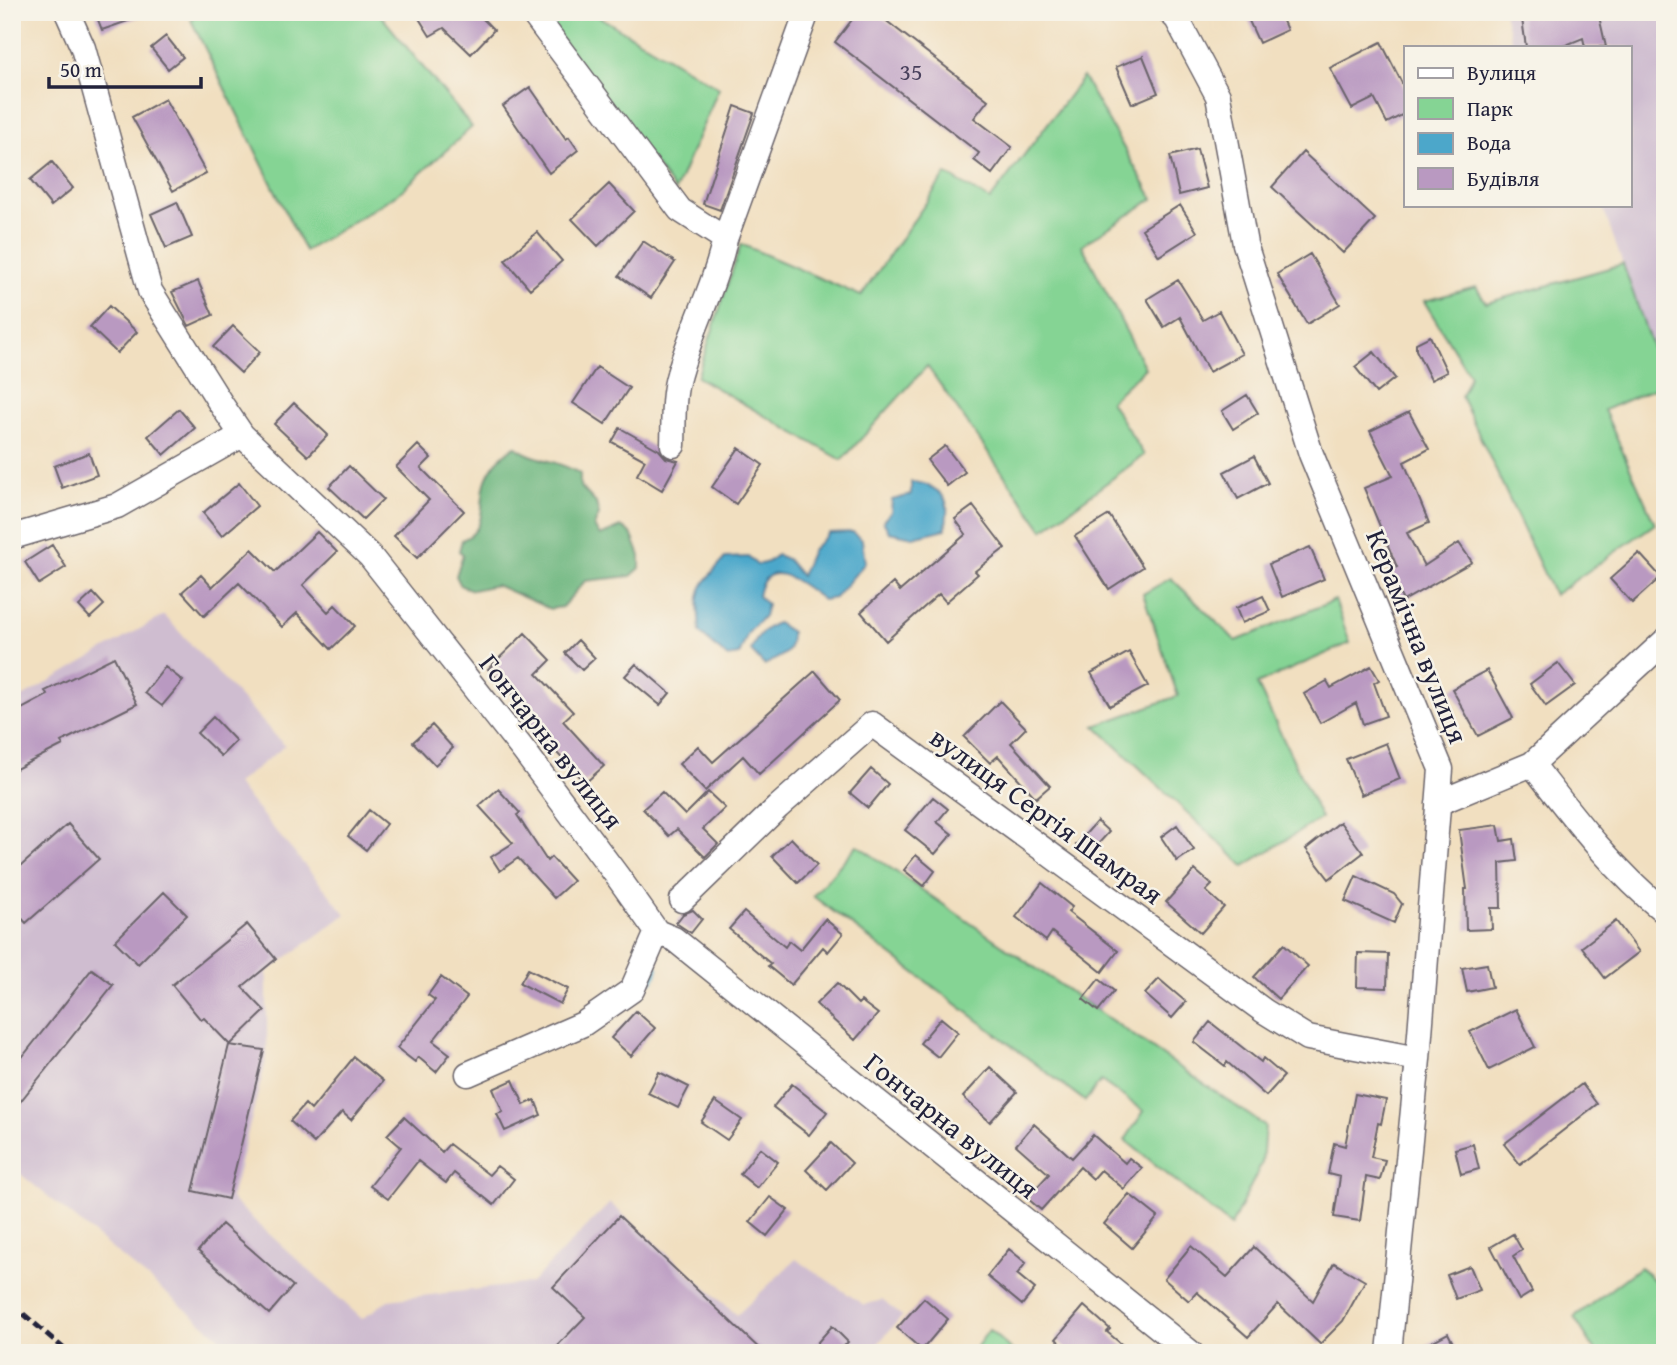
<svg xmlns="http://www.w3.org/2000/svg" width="1677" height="1365" viewBox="0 0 1677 1365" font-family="'Gentium Book Plus',serif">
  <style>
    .industrial { fill: #cfbdd0 }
    .green { fill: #85d494; stroke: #547b68; stroke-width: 2 }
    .forest { fill: #6cb67e; stroke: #476c5c; stroke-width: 2 }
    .water { fill: #4ca7ca; stroke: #376482; stroke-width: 2 }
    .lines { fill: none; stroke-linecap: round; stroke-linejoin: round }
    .stream { stroke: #4ca7ca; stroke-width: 6 }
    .building { fill: #b999c1 }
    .minor-casing { stroke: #6a646a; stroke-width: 27 }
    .minor { stroke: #fff; stroke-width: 24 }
    .rail { stroke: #22223b; stroke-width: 5; stroke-dasharray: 10 5; stroke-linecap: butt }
    .labels { text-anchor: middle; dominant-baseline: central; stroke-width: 5; stroke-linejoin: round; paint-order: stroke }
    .number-label { font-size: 24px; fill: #48405c }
    .street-label { font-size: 28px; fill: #22223b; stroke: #f7f3e8 }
  </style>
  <rect width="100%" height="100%" fill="#f7f3e8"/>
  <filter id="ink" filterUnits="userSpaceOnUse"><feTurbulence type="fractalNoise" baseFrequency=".0143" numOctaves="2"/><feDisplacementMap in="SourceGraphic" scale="14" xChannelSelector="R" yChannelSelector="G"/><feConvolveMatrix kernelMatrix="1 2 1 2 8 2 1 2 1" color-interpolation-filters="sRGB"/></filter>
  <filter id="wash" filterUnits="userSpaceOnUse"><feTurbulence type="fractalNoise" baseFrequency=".00686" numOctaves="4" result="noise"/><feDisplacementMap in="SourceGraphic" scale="28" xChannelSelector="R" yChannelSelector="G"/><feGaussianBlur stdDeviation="1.57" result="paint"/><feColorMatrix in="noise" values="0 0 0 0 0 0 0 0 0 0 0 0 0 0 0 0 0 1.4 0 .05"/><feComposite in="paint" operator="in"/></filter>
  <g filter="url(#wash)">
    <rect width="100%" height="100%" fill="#f1dfc0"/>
    <!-- industrial -->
    <path class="industrial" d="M1504 12H1665V384L1602 205H1630V101L1632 99H1630V47H1513Z
      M164 615 285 746 236 784 346 914 267 972V1057L231 1199 362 1319 388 1300 531 1283 610 1203 737 1315 796 1259 864 1305 882 1300 902 1316 870 1353H239L12 1167V703Z"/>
    <!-- green -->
    <path class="green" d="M199 12H378L472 127 399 193 305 251 191 20Z
      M541 12H591L719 88 675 191Z
      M1083 77 1153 199 1082 245 1145 368 1110 401 1144 455 1043 530 927 366 842 460 697 377 741 244 861 296 946 174 990 200Z
      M1623 264 1665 384 1604 410 1655 524 1554 595 1461 396 1470 376 1424 301 1476 287 1486 303Z
      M1171 578 1236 641 1335 600 1350 643 1257 684 1321 818 1244 866 1095 726 1178 696 1143 594Z
      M857 845 1265 1126 1262 1163 1231 1226 1125 1140 1144 1111 1101 1081 1085 1101 813 896Z
      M1640 1267 1665 1290V1353H1597L1574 1317Z
      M989 1330 1015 1353H972Z"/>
    <!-- forest -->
    <path class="forest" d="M515 446C533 461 560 460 580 474V486L596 503 599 515 594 526 600 536 621 527 631 533 640 556V568L631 576 585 581 562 607 550 609 496 585 473 590 461 586 456 576 463 554 459 551 462 540C488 530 479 506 485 483 490 466 501 456 515 446Z"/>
    <!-- water -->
    <path class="water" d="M911 482C924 482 944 490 947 505 948 512 946 522 946 529L913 537 889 532 883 521 891 512 892 500 911 495Z
      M853 532 862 540 865 563 835 598 823 600C803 585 766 552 758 596L767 604 764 616 748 633 739 655 727 657 700 633C697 589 695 592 725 558L748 557 757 565 768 562 777 555 787 559 801 576 812 550 829 533Z
      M777 623 791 632C791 655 784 655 764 665L751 651C755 639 765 627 777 623Z"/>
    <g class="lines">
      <!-- stream -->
      <path class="stream" d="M652 980 656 968"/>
    </g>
    <g id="blocks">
      <!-- building -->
      <path class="building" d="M95 12H145V15L102 30Z
        M415 12H476L494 30 471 54 444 28 430 36Z
        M858 12H875L988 100 974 118 1012 147 992 174 974 160 979 153 835 42Z
        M1245 12H1279L1287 30 1259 43Z
        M1521 12H1598L1606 47H1585L1583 38 1561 47H1526Z
        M166 36 183 57 168 69 151 48Z
        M1381 42 1406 91V113L1387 123 1374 98 1352 109 1330 68Z
        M1143 56 1158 93 1132 104 1116 67Z
        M530 87 566 139 569 137 578 150 549 173 503 106Z
        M165 99 206 173 173 191 132 117Z
        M735 106 754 113 720 210 703 204Z
        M1197 149 1207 188 1179 195 1170 156Z
        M1303 152 1375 219 1343 253 1272 187Z
        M52 162 73 188 51 206 30 180Z
        M609 184 634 211 598 246 572 219Z
        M177 202 192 237 166 248 151 214Z
        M1180 205 1197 232 1159 256 1142 229Z
        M537 232 562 261 530 289 505 260Z
        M643 241 675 262 651 298 619 276Z
        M1310 254 1340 304 1307 324 1277 274Z
        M1178 280 1203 320 1219 311 1242 354 1209 372 1180 317 1164 327 1147 299Z
        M198 281 213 315 189 326 172 292Z
        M109 306 137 332 117 353 90 327Z
        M233 326 260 352 241 373 213 347Z
        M1430 336 1447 372 1431 380 1416 350V343Z
        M1374 352 1395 378 1376 393 1355 367Z
        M597 367 629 388 605 424 573 403Z
        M1247 395 1258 413 1233 429 1222 411Z
        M294 403 328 435 308 456 274 424Z
        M179 409 195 428 164 455 148 436Z
        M1409 412 1429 449 1404 462 1429 523 1407 533 1424 566 1459 543 1472 562 1403 601 1388 571 1397 567 1364 488 1393 476 1370 431Z
        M620 428 659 450 666 458 678 461 662 490 637 475 645 460 612 442Z
        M418 445 431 458 421 468 464 511 417 558 394 536 429 500 396 467Z
        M945 446 965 472 947 486 927 460Z
        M739 448 763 465 736 504 712 487Z
        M89 453 97 475 62 488 54 466Z
        M1254 456 1268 483 1238 499 1224 472Z
        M349 466 383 499 363 519 329 487Z
        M239 483 257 506 222 536 203 513Z
        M973 506 1005 548 975 571 978 574 946 602 939 594 886 641 861 612 893 583 900 591 966 534 955 519Z
        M1109 515 1143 567 1109 589 1075 536Z
        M317 532 337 552 303 585 328 612 335 605 355 626 331 649 297 613 282 627 239 583 204 616 182 592 201 575 212 587 252 549 275 572Z
        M52 545 66 567 39 584 25 562Z
        M1310 547 1324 579 1282 597 1269 564Z
        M1639 553 1661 577 1632 603 1610 579Z
        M93 593 104 605 90 618 79 606Z
        M1263 596 1270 611 1242 623 1236 608Z
        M525 633 551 660 537 674 573 712 563 721 604 766 585 783 544 739 542 742 526 725 535 716 488 669Z
        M578 640 595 658 582 670 565 653Z
        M1129 652 1148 686 1110 706 1091 673Z
        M114 657 137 704 61 742 63 745 12 771V714L48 695 45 691Z
        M1558 663 1575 685 1546 706 1530 684Z
        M636 664 670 693 660 705 625 676Z
        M1371 666 1379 680 1374 683 1386 716 1363 724 1356 703 1320 723 1304 694 1327 681 1331 688Z
        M165 667 183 681 162 706 145 693Z
        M1487 670 1513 718 1478 736 1452 689Z
        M815 671 840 700 759 774 743 756 705 791 679 764 698 746 713 762Z
        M1000 701 1026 728 1011 743 1050 786 1036 798 998 756 990 763 964 737Z
        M213 717 236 741 221 756 197 733Z
        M432 725 453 748 435 765 413 742Z
        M1386 743 1400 779 1361 795 1346 759Z
        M871 769 888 784 868 808 850 793Z
        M498 789 520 813 517 815 547 861 551 857 573 881 554 898 518 858 500 871 491 857 513 843 479 806Z
        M662 792 685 815 708 792 725 808 703 829 718 844 705 857 677 829 669 836 643 809Z
        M933 797 948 809 937 822 952 834 935 854 905 830Z
        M369 810 386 824 366 850 348 836Z
        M1097 821 1109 832 1088 855 1076 845Z
        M1340 822 1363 853 1329 879 1306 849Z
        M68 824 99 859 26 923 12 907V874Z
        M1177 825 1194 850 1177 861 1161 837Z
        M1498 825 1501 841 1514 839 1517 861 1500 863 1501 908H1491L1492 929 1466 930 1465 889H1467L1459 830Z
        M791 838 817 865 798 883 772 856Z
        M916 855 935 871 924 886 904 870Z
        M1195 870 1212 885 1206 891 1224 907 1201 933 1166 902Z
        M1356 876 1394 894 1402 904 1394 923 1345 901Z
        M1042 883 1072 907 1068 912 1118 951 1102 972 1052 932 1046 941 1016 917Z
        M164 892 187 915 138 964 115 941Z
        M693 910 702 919 691 933 676 923 683 914Z
        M744 912 785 947 789 941 800 950 825 919 843 934 828 952 823 947 791 985 768 966 771 964 729 929Z
        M1616 921 1639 952 1605 978 1582 947Z
        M247 924 276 959 242 987 265 1011 230 1045 204 1018 201 1020 172 985Z
        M1284 944 1308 966 1278 999 1254 977Z
        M1358 953 1388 954 1387 988 1357 987Z
        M1487 964 1492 987 1467 992 1462 968Z
        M92 969 113 985 12 1112V1070Z
        M528 969 568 989 560 1004 520 983Z
        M441 977 467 997 433 1041 450 1054 436 1072 418 1057 415 1062 397 1048 435 1000 428 995Z
        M1099 979 1114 991 1098 1011 1083 999Z
        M1159 979 1186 1002 1172 1018 1145 994Z
        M837 983 858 1004 861 1001 878 1014 855 1040 816 1004Z
        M1516 1009 1535 1047 1489 1070 1470 1032Z
        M636 1011 655 1028 631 1056 611 1038Z
        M941 1018 958 1032 938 1057 920 1043Z
        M1210 1022 1261 1062 1263 1058 1284 1076 1266 1096 1227 1062 1225 1066 1194 1042Z
        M229 1045 264 1050 228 1199 193 1191Z
        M354 1057 383 1081 351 1120 342 1112 314 1143 290 1121 305 1104 311 1110Z
        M990 1067 1017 1092 990 1122 963 1097Z
        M659 1072 689 1087 678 1108 648 1093Z
        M513 1080 524 1105 535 1100 541 1115 505 1131 497 1114 503 1112 493 1089Z
        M792 1084 827 1112 809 1135 773 1107Z
        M1582 1084 1597 1104 1520 1164 1504 1144Z
        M1355 1094 1386 1100 1381 1124 1378 1123 1371 1157 1385 1160 1380 1180 1366 1177 1360 1221 1334 1217 1340 1177 1328 1174 1334 1143 1345 1146Z
        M715 1101 742 1120 727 1140 701 1122Z
        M404 1117 442 1152 449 1144 489 1175 497 1166 514 1179 494 1205 454 1173 446 1183 418 1161 388 1199 370 1186 401 1147 387 1135Z
        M1034 1124 1072 1158 1093 1135 1125 1163 1129 1158 1142 1168 1124 1189 1101 1170 1093 1179 1080 1167 1041 1210 1027 1198 1049 1174 1016 1145Z
        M831 1143 852 1163 827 1190 806 1170Z
        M1473 1144 1479 1169 1461 1174 1455 1149Z
        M760 1148 778 1162 757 1188 740 1174Z
        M1129 1194 1158 1217 1132 1248 1104 1224Z
        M770 1197 788 1210 767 1236 750 1222Z
        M619 1216 764 1353H566L558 1345 585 1317 553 1287Z
        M222 1224 293 1286 269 1314 198 1251Z
        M1513 1234 1522 1250 1513 1256 1532 1292 1519 1300 1491 1247Z
        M1191 1246 1227 1277 1254 1247 1313 1301 1334 1263 1365 1281 1343 1321 1320 1344 1278 1304 1248 1337 1197 1292 1189 1301 1164 1279Z
        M1009 1249 1026 1263 1017 1274 1035 1289 1022 1305 987 1276Z
        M1470 1266 1480 1290 1456 1299 1447 1275Z
        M924 1298 948 1319 922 1350 897 1328Z
        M1084 1306 1110 1329 1107 1332 1132 1353H1071L1056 1339Z
        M832 1326 848 1342 838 1353H827L817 1343Z
        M1448 1333 1458 1353H1411Z"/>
    </g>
  </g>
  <g filter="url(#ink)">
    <use href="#blocks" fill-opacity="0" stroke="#6a646a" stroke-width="2"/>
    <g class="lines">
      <!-- minor casing -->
      <g class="minor-casing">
        <path id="minor" d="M67 12 83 48 150 291 221 404 242 435 370 556 524 751 618 877 657 932 674 939 1191 1353
          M532 12 680 210 725 239
          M1170 12 1177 19 1218 96 1245 244 1311 454 1441 769 1418 1059 1389 1353
          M673 445C674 421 672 396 679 374 692 328 715 286 725 239L807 12
          M12 537 117 506 242 435
          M1532 764C1573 817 1613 870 1665 912
          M1438 803 1532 764 1665 641
          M682 900 778 807 872 724 1264 1011 1308 1038 1418 1059
          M468 1074 583 1024 632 990 657 932"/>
      </g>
      <!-- minor -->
      <use href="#minor" class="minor"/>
      <!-- rail -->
      <path class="rail" d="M12 1304 69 1353"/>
    </g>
  </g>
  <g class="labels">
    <!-- number labels -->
    <g class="number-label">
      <text x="911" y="71">35</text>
    </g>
    <!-- street labels -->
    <g class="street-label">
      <text transform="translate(1418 636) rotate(68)">Керамічна вулиця</text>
      <text transform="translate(552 741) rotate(52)">Гончарна вулиця</text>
      <text transform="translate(1047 815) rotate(36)">вулиця Сергія Шамрая</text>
      <text transform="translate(952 1125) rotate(39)">Гончарна вулиця</text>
    </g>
  </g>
  <!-- margin -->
  <rect width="1677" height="1365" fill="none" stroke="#f7f3e8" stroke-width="42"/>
  <!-- legend -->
  <rect x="1404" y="46" width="228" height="161" fill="#f7f3e8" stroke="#a29fa3" stroke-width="2"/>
  <rect x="1418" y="68" width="35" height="10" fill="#ffffff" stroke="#a29fa3" stroke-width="2"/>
  <text x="1467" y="80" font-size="21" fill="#22223b">Вулиця</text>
  <rect x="1418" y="98" width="35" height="21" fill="#85d494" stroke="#a29fa3" stroke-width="2"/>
  <text x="1467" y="116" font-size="21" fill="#22223b">Парк</text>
  <rect x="1418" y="133" width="35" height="21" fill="#4ca7ca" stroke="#a29fa3" stroke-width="2"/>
  <text x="1467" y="150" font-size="21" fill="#22223b">Вода</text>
  <rect x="1418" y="168" width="35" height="21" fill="#b999c1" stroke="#a29fa3" stroke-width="2"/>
  <text x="1467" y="186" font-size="21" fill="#22223b">Будівля</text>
  <!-- scale -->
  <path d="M49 77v10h152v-10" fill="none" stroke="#22223b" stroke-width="3.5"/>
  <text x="60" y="77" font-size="21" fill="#22223b" stroke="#f7f3e8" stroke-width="5" paint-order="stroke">50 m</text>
</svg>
